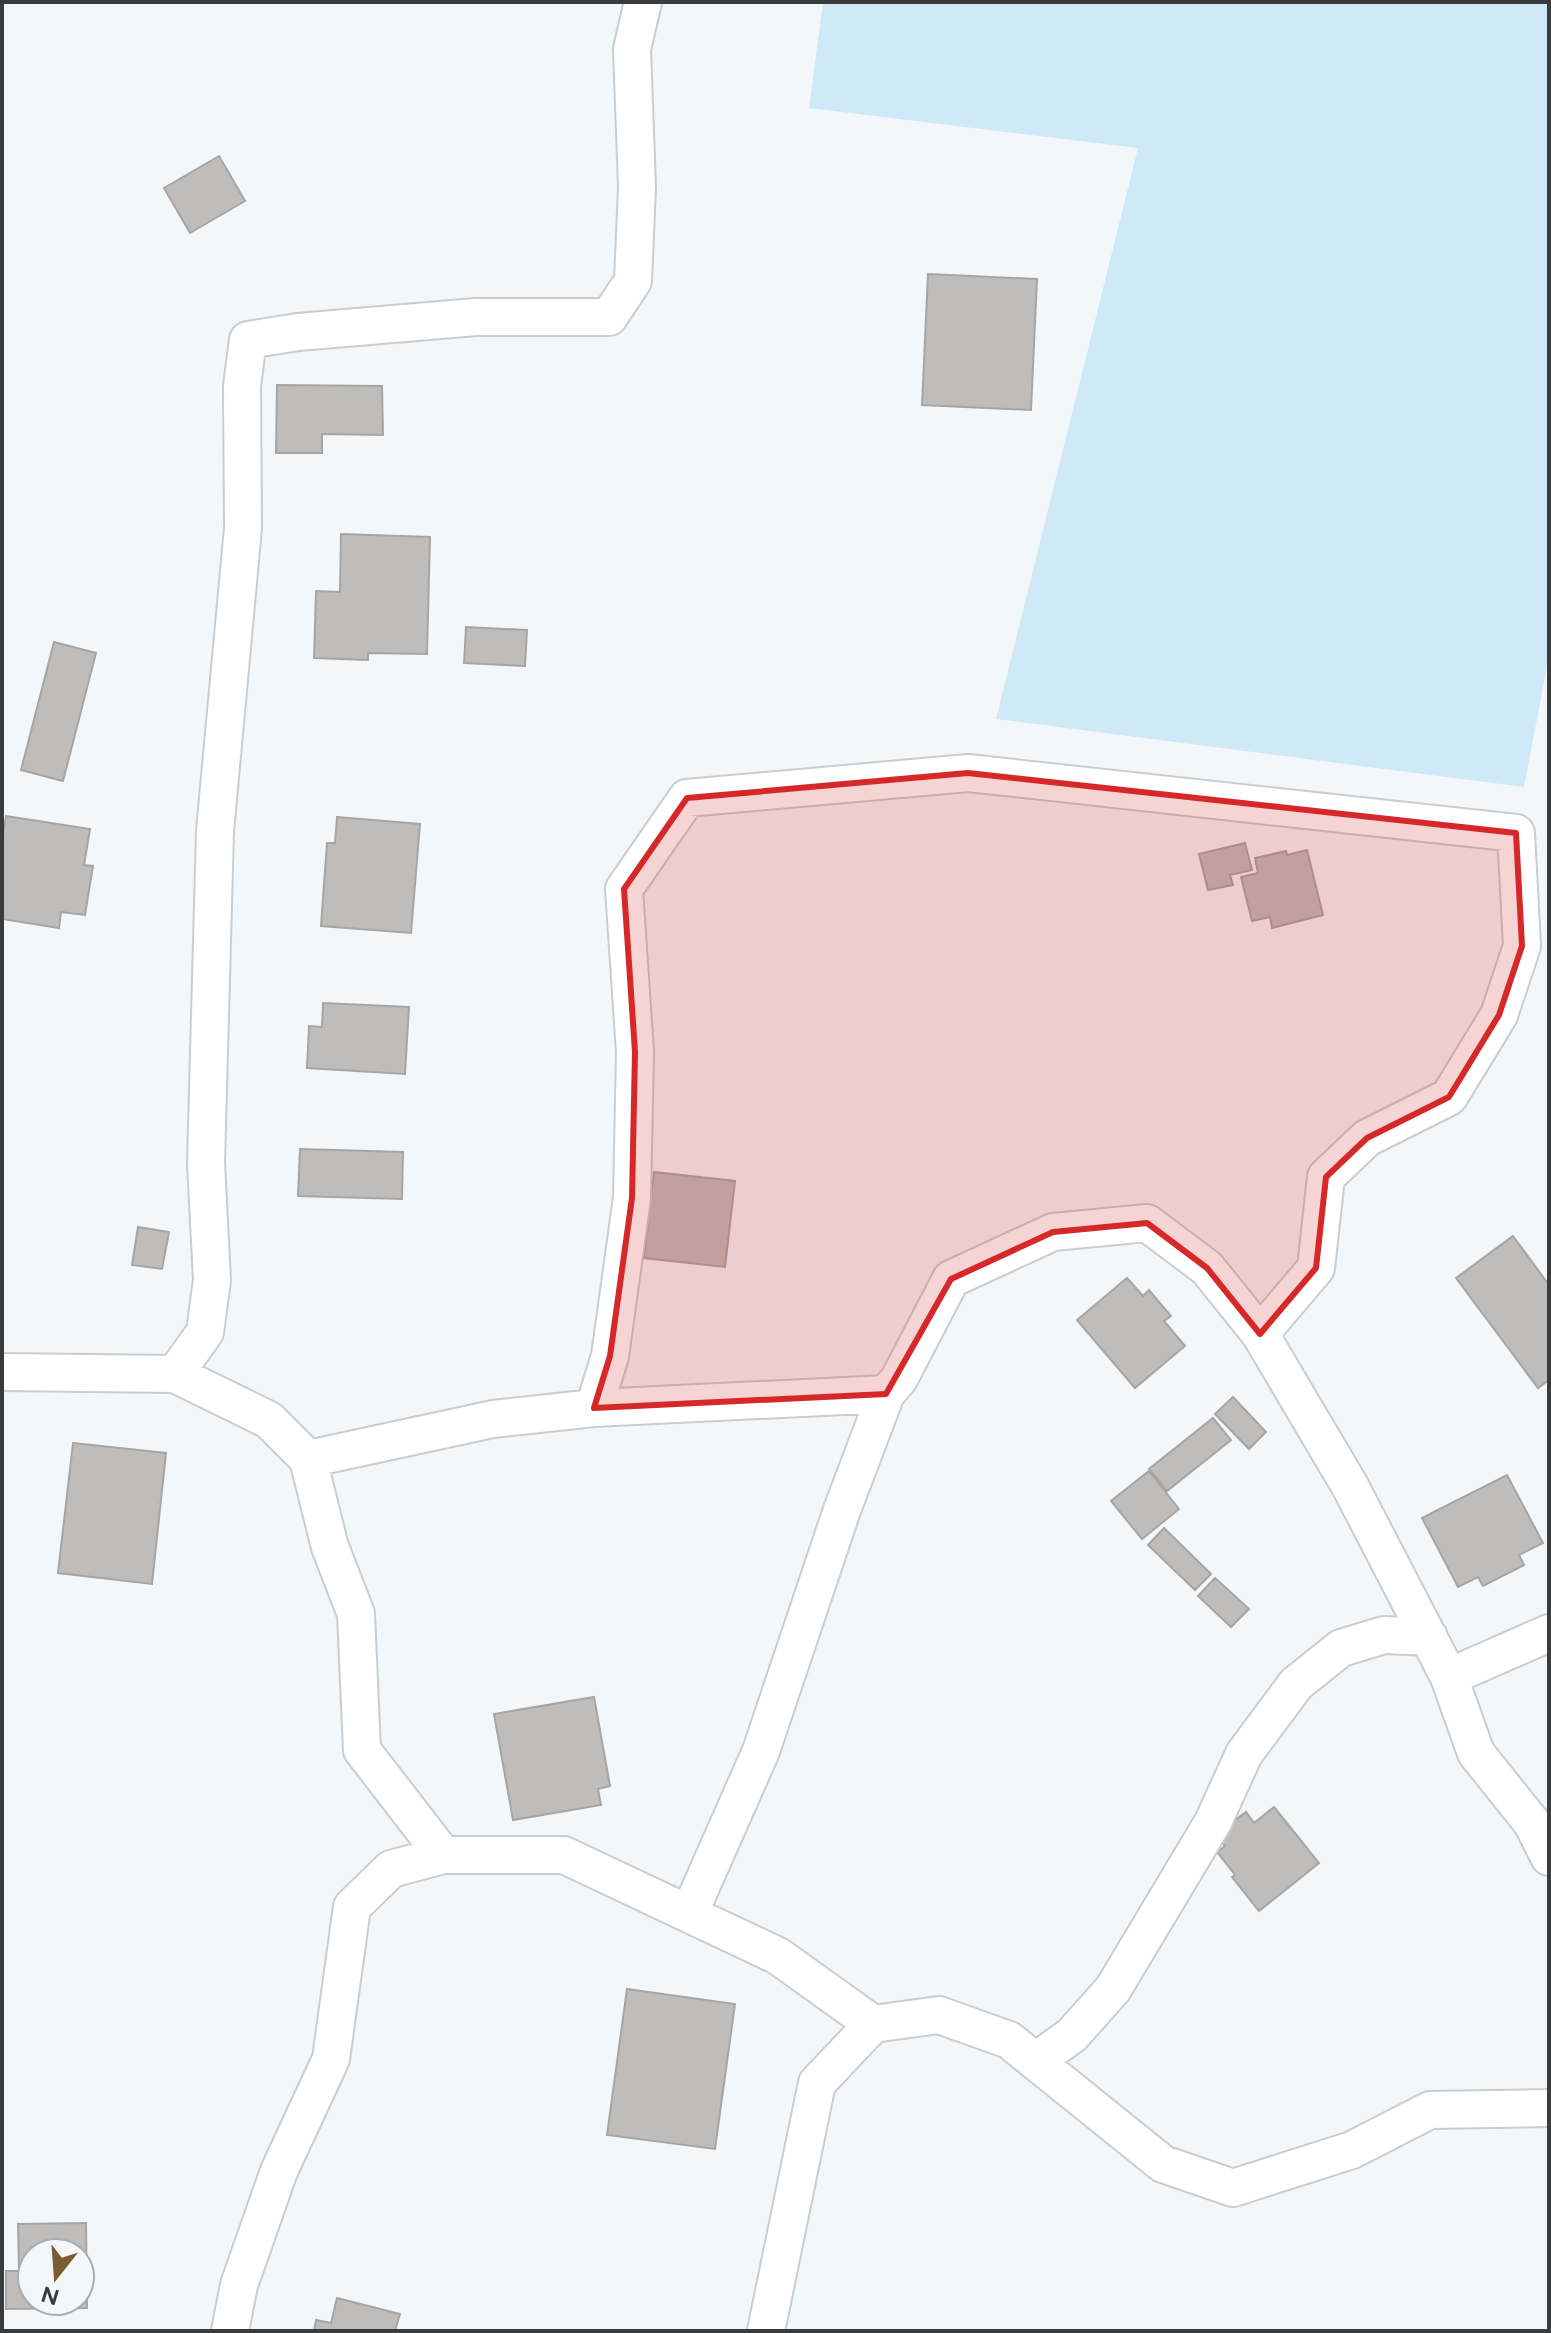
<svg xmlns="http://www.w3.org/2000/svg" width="1551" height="2333" viewBox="0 0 1551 2333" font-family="Figtree,sans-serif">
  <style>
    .green { fill: #cfe9f8 }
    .building { fill: #bfbdbb; stroke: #a7a5a3; stroke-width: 2; fill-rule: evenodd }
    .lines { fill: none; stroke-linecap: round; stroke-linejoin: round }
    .minor-casing { stroke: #cacdcf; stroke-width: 40 }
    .minor { stroke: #fff; stroke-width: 36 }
    .marked { fill: #d62828; fill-opacity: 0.2; stroke: #d62828; stroke-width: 6; stroke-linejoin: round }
  </style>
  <rect width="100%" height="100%" fill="#f4f7f9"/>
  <!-- green -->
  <path class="green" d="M823 2H1549V656L1524 787 996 719 1138 148 809 108Z"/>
  <!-- building -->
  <path class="building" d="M219 156 245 201 190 233 164 188Z
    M928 274 1037 279 1031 410 922 405Z
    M277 385 382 386 383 435 322 434V453H276Z
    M341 534 430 537 427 654 368 653V660L314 658 316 591 340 592Z
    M466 627 527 630 525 666 464 663Z
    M54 642 96 653 63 781 21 770Z
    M6 816 90 829 84 865 93 866 85 915 61 912 59 928 2 919V842Z
    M337 817 420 824 411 933 321 926 327 843H335Z
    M1245 843 1252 870 1230 875 1233 885 1208 890 1199 854Z
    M1307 850 1323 915 1272 928 1270 917 1252 921 1241 877 1258 873 1255 858 1286 851 1287 855Z
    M323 1003 409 1007 405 1074 307 1068 309 1026 322 1027Z
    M300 1149 403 1152 402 1199 298 1196Z
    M654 1172 735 1181 725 1267 644 1258Z
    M138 1227 169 1232 162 1269 132 1265Z
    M1513 1236 1549 1285V1380L1538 1388 1456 1278Z
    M1127 1278 1143 1296 1149 1290 1171 1316 1164 1321 1185 1346 1135 1388 1077 1320Z
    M1233 1397 1266 1432 1249 1449 1215 1414Z
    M1213 1418 1231 1440 1167 1491 1149 1469Z
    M73 1443 166 1453 152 1584 58 1573Z
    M1149 1471 1179 1509 1142 1539 1111 1501Z
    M1507 1475 1543 1543 1519 1555 1524 1565 1483 1586 1478 1577 1458 1587 1422 1518Z
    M1164 1528 1211 1574 1195 1590 1148 1545Z
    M1215 1578 1249 1609 1231 1627 1198 1596Z
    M594 1697 610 1786 598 1789 601 1805 513 1820 494 1714Z
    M1274 1807 1319 1863 1259 1911 1232 1877 1235 1875 1217 1852 1225 1846 1215 1835 1246 1812 1254 1823Z
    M627 1989 735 2004 715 2149 607 2135Z
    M86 2223 87 2308 6 2309V2271H19L18 2224ZM32 2253H80V2301H32Z
    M337 2298 400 2314 395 2331H314L316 2320 331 2323Z"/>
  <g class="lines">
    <!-- minor casing -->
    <g class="minor-casing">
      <path id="minor" d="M1260 1334 1350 1486 1449 1677 1476 1753 1532 1823 1549 1857
        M2 1372 175 1374 269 1420 308 1459 493 1419 594 1408 610 1356 632 1198 635 1052 624 889 687 798 968 773 1516 833 1522 946 1499 1015 1449 1097 1367 1138 1326 1177 1316 1268 1260 1334 1207 1268 1147 1223 1053 1232 951 1279 899 1379 886 1394 594 1408
        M175 1374 205 1332 212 1280 206 1163 215 831 243 528 242 386 248 340 298 332 476 317H609L633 281 637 187 632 49 643 2
        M308 1459 330 1547 356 1614 362 1750 443 1855
        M1449 1677 1549 1633
        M689 1914 761 1751 842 1510 886 1394
        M1036 2061 1072 2035 1113 1989 1213 1822 1244 1754 1296 1684 1341 1648 1384 1635 1429 1637
        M230 2331 239 2285 279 2171 331 2059 352 1907 391 1869 443 1855H564L778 1956 873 2024
        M766 2331 817 2083 873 2024 939 2015 1009 2040 1163 2164 1233 2188 1352 2150 1430 2110 1549 2108"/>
    </g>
    <!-- minor -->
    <use href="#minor" class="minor"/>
  </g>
  <!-- marked area -->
  <path class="marked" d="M968 773 1516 833 1522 946 1499 1015 1449 1097 1367 1138 1326 1177 1316 1268 1260 1334 1207 1268 1147 1223 1053 1232 951 1279 886 1394 594 1408 610 1356 632 1198 635 1052 624 889 687 798Z"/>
  <!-- border -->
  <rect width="1551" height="2333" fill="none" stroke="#3a3b3c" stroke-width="8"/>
  <!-- north arrow -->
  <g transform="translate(56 2277) rotate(197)"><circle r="38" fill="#f4f7f9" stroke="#aaacad" stroke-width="2"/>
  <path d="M0-6L14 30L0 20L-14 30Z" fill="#7b5d31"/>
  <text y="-12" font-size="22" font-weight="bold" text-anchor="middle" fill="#3a3b3c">N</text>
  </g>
</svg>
